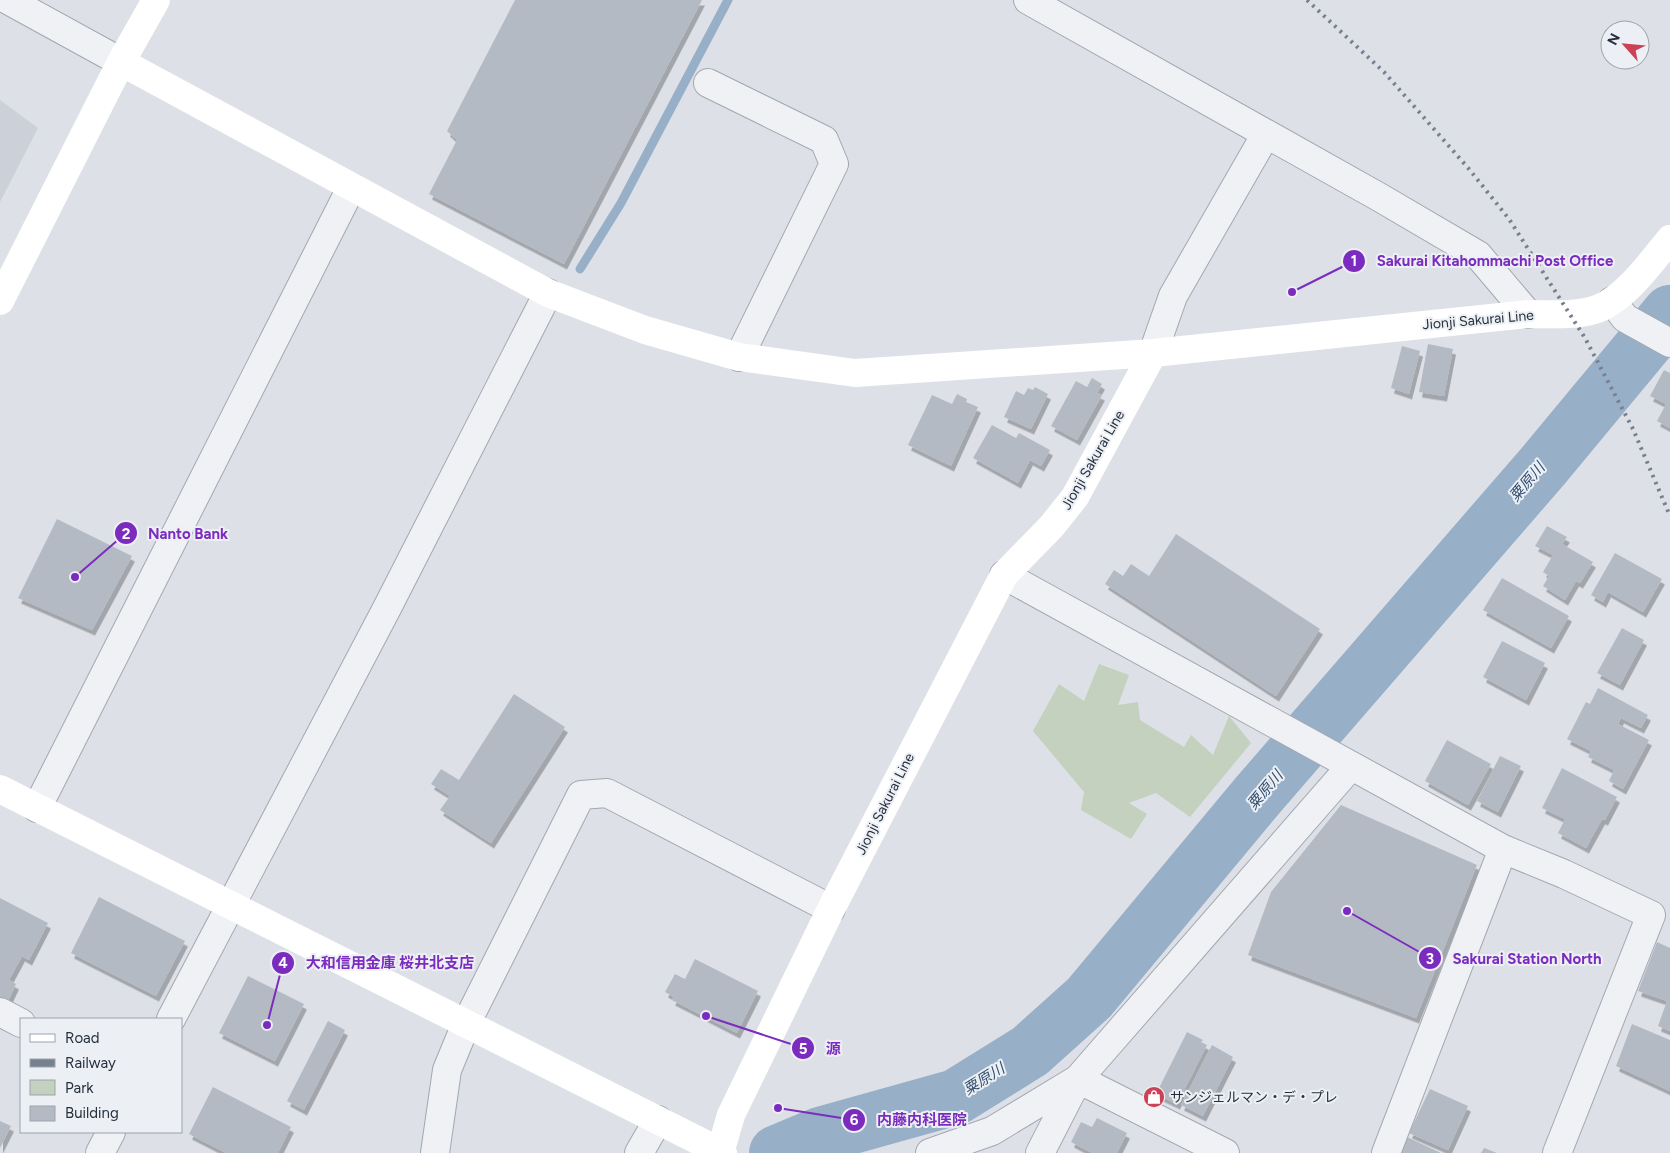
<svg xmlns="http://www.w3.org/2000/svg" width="1670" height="1153" viewBox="0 0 1670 1153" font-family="Figtree,'Noto Sans JP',sans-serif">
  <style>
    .built { fill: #cbd0d9 }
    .green { fill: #c3d1be }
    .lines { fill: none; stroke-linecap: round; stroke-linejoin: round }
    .stream { stroke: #97afc7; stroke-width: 9 }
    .river { stroke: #97afc7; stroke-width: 56 }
    .building { fill: #b4bac3; filter: url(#shadow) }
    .street-casing { stroke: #a2a8b1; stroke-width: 30 }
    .street { stroke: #eff1f5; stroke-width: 28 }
    .secondary { stroke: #fff; stroke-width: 28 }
    .rail { stroke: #768090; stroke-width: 4; stroke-dasharray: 2.5 5; stroke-linecap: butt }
    .labels { text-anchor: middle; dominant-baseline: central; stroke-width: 4; stroke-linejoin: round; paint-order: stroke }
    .street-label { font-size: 14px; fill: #262f3d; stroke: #ecf0f4 }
    .poi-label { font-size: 14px; fill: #262f3d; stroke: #ecf0f4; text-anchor: start }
    .water-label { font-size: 15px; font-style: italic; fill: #314e70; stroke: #ecf0f4 }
    .leader { fill: none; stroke: #7b2cbf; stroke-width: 2 }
    .callout-dot { fill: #7b2cbf; stroke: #ecf0f4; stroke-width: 2 }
    .mark-label { font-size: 15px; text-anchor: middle; font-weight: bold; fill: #fff }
    .callout-label { font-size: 15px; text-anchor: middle; font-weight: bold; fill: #7b2cbf; stroke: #ecf0f4; stroke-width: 4; stroke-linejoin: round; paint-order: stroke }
  </style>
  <defs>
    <filter id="shadow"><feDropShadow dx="3" dy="5.5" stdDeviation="0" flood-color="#0004"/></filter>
  </defs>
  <rect width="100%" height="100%" fill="#dde1e7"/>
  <!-- built -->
  <path class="built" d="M0 100 38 128 0 202Z"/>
  <!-- green -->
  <path class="green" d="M1099 664 1129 675 1118 705 1138 702 1140 720 1184 747 1191 735 1213 755 1229 716 1251 743 1190 817 1156 793 1129 803 1147 814 1131 839 1081 810 1084 792 1033 731 1059 684 1084 701Z"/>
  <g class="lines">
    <!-- stream -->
    <path class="stream" d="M580 269 621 203 728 0"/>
    <!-- river -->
    <path class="river" d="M777 1153 820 1135 956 1097 1030 1051 1089 998 1258 795 1544 465 1670 313"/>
  </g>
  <!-- building -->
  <path class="building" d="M515 0H702L564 264 429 194 457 140 447 131Z
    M1428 344 1453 349 1444 396 1419 392Z
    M1402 346 1420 351 1409 394 1391 388Z
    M1664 370 1670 373V428L1657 421 1666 404 1650 396Z
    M1092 378 1102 384 1097 393 1102 395 1077 440 1051 426 1076 381 1087 387Z
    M1035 387 1048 394 1031 429 1004 417 1016 391 1024 395 1028 388 1033 390Z
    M957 394 967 399 966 402 978 407 951 466 908 445 932 395 952 404Z
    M992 425 1016 438 1019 433 1050 450 1041 466 1030 460 1018 483 973 458Z
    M57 519 132 556 92 630 18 598Z
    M1547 526 1567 537 1562 544 1593 562 1580 583 1576 581 1565 600 1543 586 1549 576 1543 572 1553 555 1535 546Z
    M1176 534 1320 629 1276 696 1105 584 1114 570 1123 576 1131 564 1149 576Z
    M1615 553 1662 579 1643 612 1608 592 1603 602 1591 595Z
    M1502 578 1569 616 1551 648 1483 610Z
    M1622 628 1644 640 1620 685 1597 673Z
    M1502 641 1545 663 1526 700 1483 677Z
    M1598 688 1648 715 1641 728 1621 718 1618 724 1649 740 1623 789 1609 781 1614 770 1588 757 1591 751 1567 739 1586 702 1590 704Z
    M514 694 565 727 491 843 440 810 450 796 431 784 441 769 459 780Z
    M1447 740 1491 764 1468 805 1425 781Z
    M1500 756 1521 766 1498 812 1477 801Z
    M1562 768 1617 797 1605 820 1602 819 1586 848 1558 833 1565 819 1542 808Z
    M1341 805 1477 865 1416 1018 1248 955 1271 892Z
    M99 897 185 941 156 996 71 953Z
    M0 898 48 923 29 960 22 956 9 980 16 984 7 1003 0 1000Z
    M1657 942 1670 948V1031L1658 1026 1667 1001 1638 991Z
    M695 959 758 991 737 1033 672 1000 674 997 665 992 675 974 685 979Z
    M248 976 304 1004 275 1061 219 1033Z
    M328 1021 345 1030 304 1110 287 1101Z
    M1632 1024 1670 1040V1091L1616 1066Z
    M1187 1032 1203 1040 1201 1042 1207 1045 1177 1104 1156 1094Z
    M1212 1045 1233 1057 1203 1116 1181 1105Z
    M213 1087 291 1127 278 1153H226L189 1134Z
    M1430 1089 1468 1106 1448 1150 1409 1133Z
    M1097 1118 1127 1133 1117 1153H1092L1071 1142 1081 1122 1092 1127Z
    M0 1121 11 1126 0 1148Z
    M1407 1137 1441 1153H1400Z
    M1484 1148 1497 1153H1481Z"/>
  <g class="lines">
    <!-- street casing -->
    <g class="street-casing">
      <path id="street" d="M8 0 121 62
        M1028 0 1379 197 1478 255 1528 314
        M708 83 824 140 834 164 739 357
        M1612 301 1625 318 1670 343
        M1153 353 1173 296 1266 134
        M1004 575 1503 849 1564 874 1651 915 1557 1153
        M37 808 351 188
        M0 1012 21 1023
        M171 1019 386 610 548 293
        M100 1153 111 1132
        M435 1153 447 1070 466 1024 581 795 607 793 831 909
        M639 1153 658 1120
        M930 1153 992 1131 1078 1079 1225 1153
        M1040 1153 1078 1079 1351 766
        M1386 1153 1503 849"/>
    </g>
    <!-- street -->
    <use href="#street" class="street"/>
    <!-- secondary -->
    <path class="secondary" d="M121 62 156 0
      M0 301 121 62 548 293 645 330 739 357 855 373 1153 353 1528 314C1550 314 1574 316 1594 310 1623 302 1652 261 1670 239
      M0 789 723 1153
      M720 1153 731 1115 831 909 1004 575 1051 527 1075 497 1153 353"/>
    <!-- rail -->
    <path class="rail" d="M1307 0 1384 72 1469 169 1509 219 1585 338 1633 429 1670 516"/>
  </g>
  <!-- icons -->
  <defs>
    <g id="shop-disc" transform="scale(1.125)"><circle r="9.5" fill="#cd4157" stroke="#ecf0f4"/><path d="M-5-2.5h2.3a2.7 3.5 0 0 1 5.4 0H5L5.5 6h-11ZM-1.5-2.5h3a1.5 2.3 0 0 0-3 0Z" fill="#fff"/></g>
  </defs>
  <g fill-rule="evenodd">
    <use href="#shop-disc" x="1154" y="1097"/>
  </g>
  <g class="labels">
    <!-- street labels -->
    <g class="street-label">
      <text transform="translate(1478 320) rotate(-5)">Jionji Sakurai Line</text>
      <text transform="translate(1093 460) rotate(-60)">Jionji Sakurai Line</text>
      <text transform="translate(885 804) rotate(-63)">Jionji Sakurai Line</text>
    </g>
    <!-- poi labels -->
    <g class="poi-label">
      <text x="1170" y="1097">サンジェルマン・デ・プレ</text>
    </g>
    <!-- water labels -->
    <g class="water-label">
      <text transform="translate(1527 482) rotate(-50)">粟原川</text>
      <text transform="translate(1265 790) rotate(-50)">粟原川</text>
      <text transform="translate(984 1079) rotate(-32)">粟原川</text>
    </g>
  </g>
  <!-- callouts -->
  <path class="leader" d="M1292 292L1354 261M75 577L126 533M1347 911L1430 958M267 1025L283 963M706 1016L803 1048M778 1108L854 1120"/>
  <g class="callout-dot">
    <circle cx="1292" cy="292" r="5"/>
    <circle cx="75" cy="577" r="5"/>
    <circle cx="1347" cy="911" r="5"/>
    <circle cx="267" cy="1025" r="5"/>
    <circle cx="706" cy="1016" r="5"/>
    <circle cx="778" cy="1108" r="5"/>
    <circle cx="1354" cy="261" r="12"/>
    <circle cx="126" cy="533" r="12"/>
    <circle cx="1430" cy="958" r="12"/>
    <circle cx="283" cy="963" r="12"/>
    <circle cx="803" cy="1048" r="12"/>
    <circle cx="854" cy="1120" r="12"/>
  </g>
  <g class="mark-label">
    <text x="1354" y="266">1</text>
    <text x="126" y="539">2</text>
    <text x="1430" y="964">3</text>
    <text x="283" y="968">4</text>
    <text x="803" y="1054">5</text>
    <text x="854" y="1125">6</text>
  </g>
  <g class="callout-label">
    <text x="1495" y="266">Sakurai Kitahommachi Post Office</text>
    <text x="188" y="539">Nanto Bank</text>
    <text x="1527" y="964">Sakurai Station North</text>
    <text x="390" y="968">大和信用金庫 桜井北支店</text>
    <text x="833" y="1054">源</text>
    <text x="922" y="1125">内藤内科医院</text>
  </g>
  <!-- legend -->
  <rect x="20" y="1018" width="162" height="115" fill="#ecf0f4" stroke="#9da3ab"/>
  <rect x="30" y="1034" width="25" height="8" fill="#ffffff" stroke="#9da3ab"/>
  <text x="65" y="1043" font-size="15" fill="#262f3d">Road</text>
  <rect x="30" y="1059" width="25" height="8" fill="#768090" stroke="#9da3ab"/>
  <text x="65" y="1068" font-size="15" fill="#262f3d">Railway</text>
  <rect x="30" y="1080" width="25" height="15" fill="#c3d1be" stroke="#9da3ab"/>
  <text x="65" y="1093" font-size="15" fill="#262f3d">Park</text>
  <rect x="30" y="1106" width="25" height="15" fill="#b4bac3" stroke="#9da3ab"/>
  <text x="65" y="1118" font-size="15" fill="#262f3d">Building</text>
  <!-- north arrow -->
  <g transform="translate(1625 45) rotate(297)"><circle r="24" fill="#ecf0f4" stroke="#9da3ab"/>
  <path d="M0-4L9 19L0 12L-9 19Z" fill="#cd4157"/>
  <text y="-8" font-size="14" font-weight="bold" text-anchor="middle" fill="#262f3d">N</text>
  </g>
</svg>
